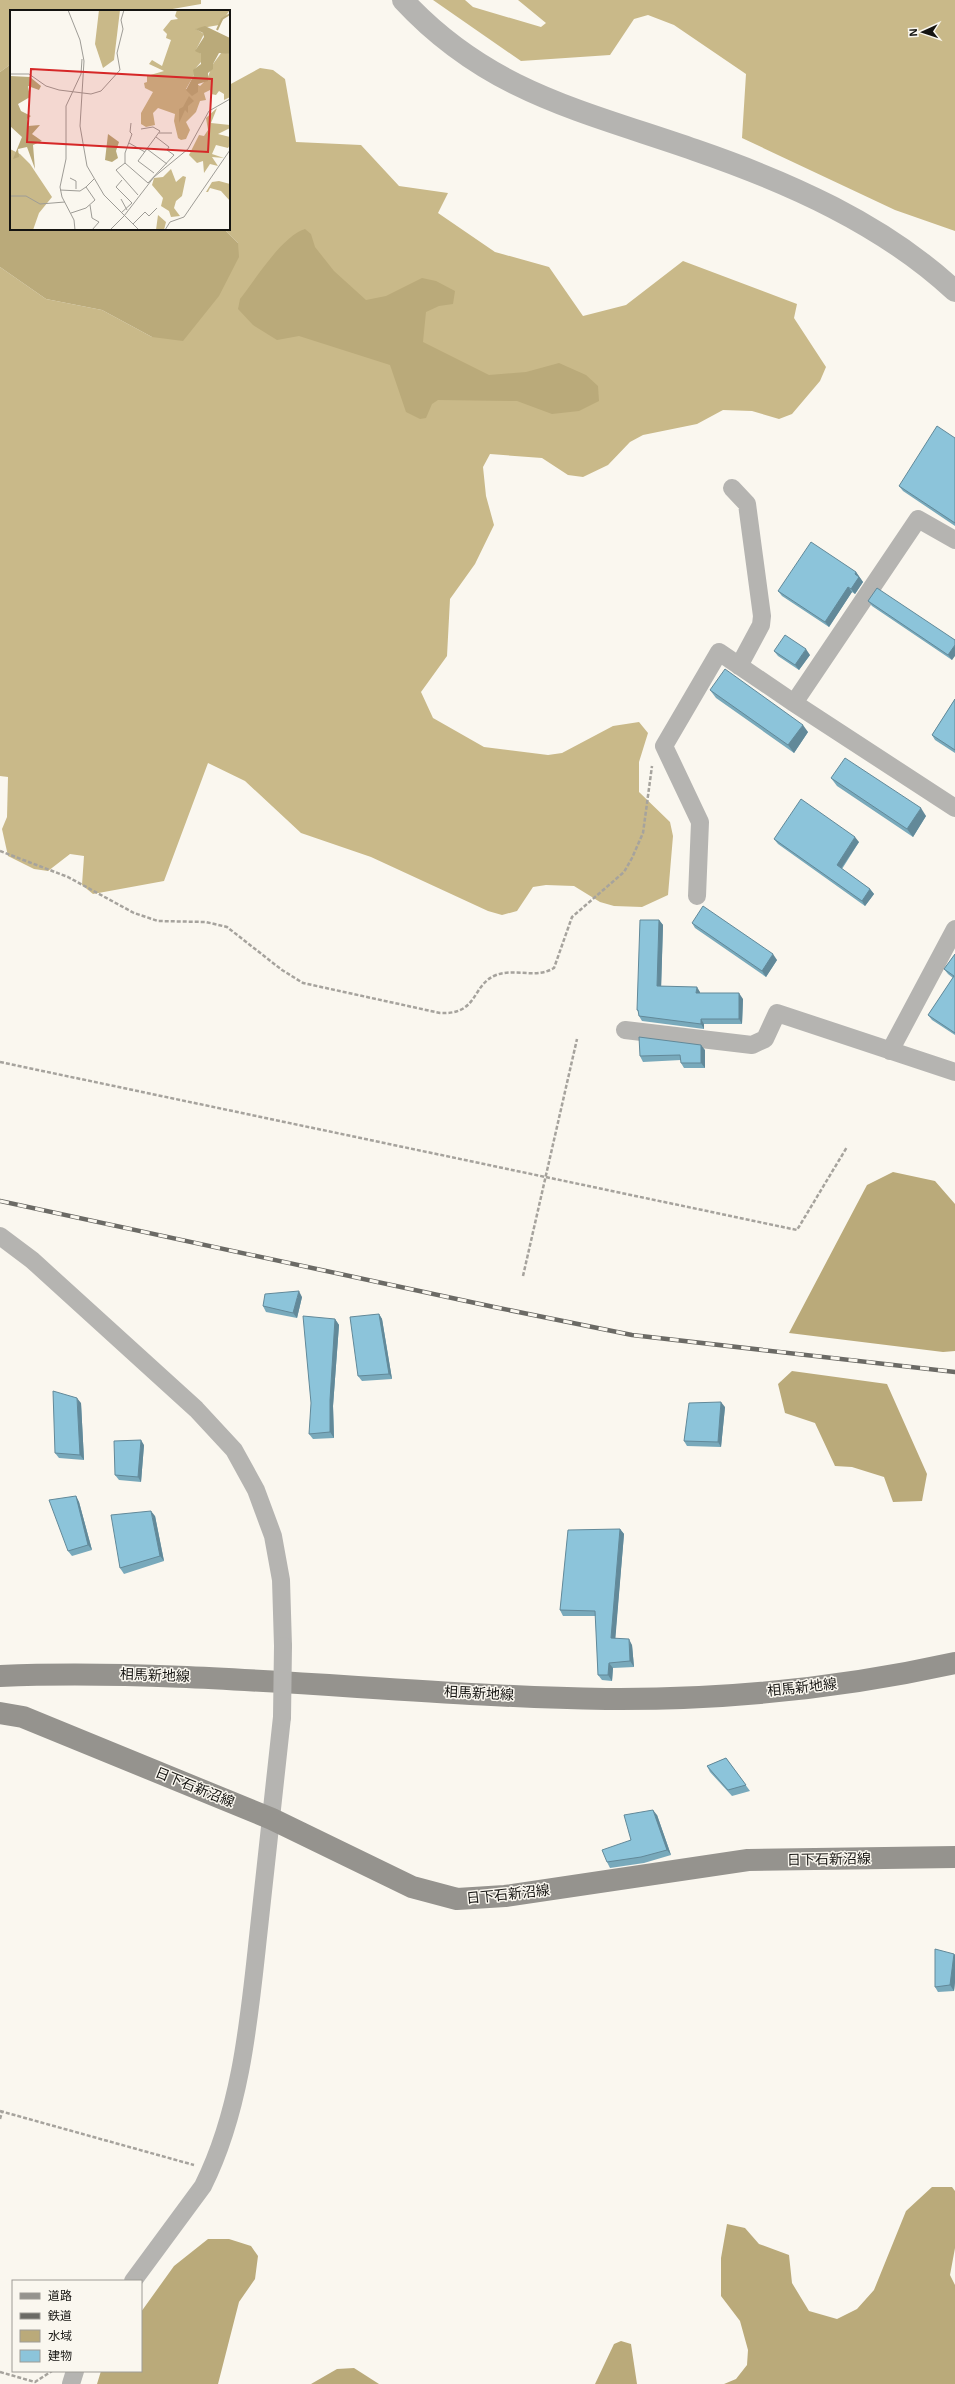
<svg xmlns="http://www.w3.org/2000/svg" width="955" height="2384" viewBox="0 0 955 2384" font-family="Arial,'Noto Sans JP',sans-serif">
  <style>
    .forest { fill: #c9b989 }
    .water { fill: #baaa7a }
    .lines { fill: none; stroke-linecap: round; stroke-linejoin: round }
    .path { stroke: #a6a39d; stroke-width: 2.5; stroke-dasharray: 4 2; stroke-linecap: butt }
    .minor { stroke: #b5b4b1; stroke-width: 18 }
    .tertiary { stroke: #b5b4b1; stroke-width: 22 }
    .secondary { stroke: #95938e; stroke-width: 22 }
    .rail-casing { stroke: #6b6a65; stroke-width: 4.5 }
    .rail { stroke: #faf7ef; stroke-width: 3; stroke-dasharray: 9; stroke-linecap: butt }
    .minor-bridge { stroke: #b5b4b1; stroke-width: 18 }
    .wall { fill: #78a9bb }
    .shaded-wall { fill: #628999 }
    .building { fill: #8cc4da; stroke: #628999 }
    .labels { text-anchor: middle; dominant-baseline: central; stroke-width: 3; stroke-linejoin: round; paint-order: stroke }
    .street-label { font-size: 14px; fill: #151411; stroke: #faf7ef }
    .inset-river { fill: none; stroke: #baaa7a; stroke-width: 2 }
    .inset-road { fill: none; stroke: #9e9c96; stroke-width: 1 }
    .view { fill: #d62828; fill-opacity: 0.15; stroke: #d62828; stroke-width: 2 }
    .inset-edge { fill: none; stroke: #151411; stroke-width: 2 }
  </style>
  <rect width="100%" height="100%" fill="#faf7ef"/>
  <!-- forest -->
  <path class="forest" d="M0 0H201V4L161 11H11V64L0 72Z
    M433 0H465L473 7 541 27 546 23 518 0H955V231L895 210 742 138 746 74 674 25 648 15 634 19 610 55 521 61Z
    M260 68 273 70 285 79 296 142 361 145 399 186 448 193 438 213 495 252 549 267 583 316 626 305 683 261 797 304 794 318 826 367 820 381 792 414 779 419 752 411 723 410 697 424 643 435 630 442 608 465 583 477 568 475 542 458 490 454 483 467 486 496 494 525 475 564 450 599 447 656 421 692 433 718 484 747 548 755 562 753 613 726 639 722 648 733 639 762V792L670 822 673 836 668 895 642 907 614 906 600 902 574 886 546 885 533 887 517 911 502 915 488 911 371 857 301 833 245 781 208 763 164 881 93 894 82 885 84 856 70 854 48 871 34 869 8 856 2 829 7 817 8 777 0 776V267L46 299 102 310 152 337 238 243 224 229H229V85Z"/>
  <!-- water -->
  <path class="water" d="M11 64V229H224L238 243 239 257 219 296 183 341 152 337 102 310 46 299 0 267V72Z
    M305 229 311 234 315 247 334 271 366 300 386 296 422 278 436 281 455 291 453 304 439 306 426 312 423 342 489 375 526 372 559 363 586 375 598 386 599 401 579 411 552 414 517 401 438 400 432 404 426 418 420 419 406 412 390 365 299 336 277 340 253 325 238 309 240 299C255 280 282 236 305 229Z
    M893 1172 935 1181 955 1204V1351L943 1352 789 1333 867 1185Z
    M792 1371 887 1384 927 1474 922 1501 893 1502 884 1477 852 1467 835 1466 815 1423 785 1413 778 1384Z
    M932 2187H952L955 2191V2248L950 2275 955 2285V2384H724L736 2379 747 2365 748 2350 740 2321 721 2296V2258L727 2224 745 2228 759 2244 789 2255 792 2283 809 2311 837 2319 857 2309 874 2290 906 2211Z
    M208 2239H229L251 2246 258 2256 255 2279 239 2302 218 2384H97L101 2371H141V2312L174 2266Z
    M621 2341 631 2344 637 2384H595L614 2344Z
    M354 2368 379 2384H311L337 2369Z"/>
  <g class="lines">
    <!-- path -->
    <path class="path" d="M0 851 68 877 134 913 158 921 206 922 227 927 282 970 303 983 440 1013C479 1015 471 985 496 975 515 968 536 979 554 968L572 917 624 872 632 858 643 833 652 766
      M0 1062 797 1230 847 1147
      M523 1276 577 1039
      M0 2111 194 2165
      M0 2119 2 2112
      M0 2372 35 2382 52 2371"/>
    <!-- minor -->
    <path class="minor" d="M732 488 747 504 762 616 761 625 739 666
      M794 703 918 519 955 540
      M697 896 700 822 664 746 719 652 794 703 955 808
      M625 1030 752 1045 765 1039 777 1013 955 1072
      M890 1051 955 929
      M0 1236 32 1260 196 1409 234 1450 256 1490 273 1536 281 1580 283 1646
      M133 2281 203 2186C241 2110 249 2020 258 1937 266 1864 274 1790 282 1717
      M71 2384 75 2371"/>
    <!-- tertiary -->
    <path class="tertiary" d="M403 0C488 92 583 111 695 150 788 182 883 224 955 291"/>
    <!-- secondary -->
    <path class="secondary" d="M0 1676C202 1668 404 1696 606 1699 722 1700 842 1688 955 1663
      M0 1713 23 1717 272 1819 412 1887 457 1899 505 1896 748 1860 955 1857"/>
    <!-- rail casing -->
    <g class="rail-casing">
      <path id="rail" d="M0 1201 494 1307 632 1335 955 1372"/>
    </g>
    <!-- rail -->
    <use href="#rail" class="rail"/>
    <!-- minor-bridge -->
    <path class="minor-bridge" d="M282 1717 283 1646"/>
  </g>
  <!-- wall -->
  <path class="wall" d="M955 438V526L903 491 899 486Z
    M856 572 863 582 855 594 852 592 829 627 782 596 778 591Z
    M868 601 955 640 952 660 872 606Z
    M774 651 810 655 799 670 778 656Z
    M710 690 808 732 794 753 716 698Z
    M955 699V753L935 740 932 735Z
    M831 778 926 816 913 837 837 786Z
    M774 839 859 842 842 869 870 889 874 894 865 906 778 844Z
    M659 920 663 925 661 986 700 992V993L743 999 742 1024H704V1029L642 1021 639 1016V1013L637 1010Z
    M692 923 777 960 766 977 695 928Z
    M955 954V1035L932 1020 928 1015 953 978 948 974 944 969Z
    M705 1050V1068H684L681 1063V1060L643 1062 640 1056Z
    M302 1297 297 1318 266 1312 263 1306Z
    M379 1314 382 1319 392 1379 362 1381 358 1376Z
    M335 1319 339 1325 333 1406 334 1438 313 1439 309 1434Z
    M81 1403 84 1460 59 1458 55 1453Z
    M725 1407 721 1447 687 1446 684 1441Z
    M144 1445 141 1482 119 1480 115 1475Z
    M76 1496 79 1502 92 1550 72 1556 68 1551Z
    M155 1516 164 1561 124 1574 120 1568Z
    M620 1529 624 1534 615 1638 632 1645 634 1667 613 1668 612 1681 602 1680 598 1675 596 1616H563L560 1610Z
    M726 1758 750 1791 732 1796 710 1772 707 1766Z
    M657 1815 671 1855 644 1863 610 1868 607 1862Z
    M954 1954 955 1955V1982L954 1991 938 1992 935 1987Z"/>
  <!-- shaded-wall -->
  <path class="shaded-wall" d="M856 572 863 582 855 594 851 589 855 574Z
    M848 587 852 592 829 627 825 622Z
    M955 645V656L952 660 948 655Z
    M806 649 810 655 799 670 795 665Z
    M803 725 808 732 794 753 788 745Z
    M921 808 926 816 913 837 907 829Z
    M855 837 859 842 840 870 837 865Z
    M870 889 874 894 865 906 862 901Z
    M659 920 663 925 661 992 657 986Z
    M773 954 777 960 766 977 762 971Z
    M697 987 700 992V999L696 993Z
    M739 993 743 999 742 1024 739 1019Z
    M701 1019 704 1024V1029L701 1024Z
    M701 1045 705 1050V1068L701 1063Z
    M299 1291 302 1297 297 1318 293 1313Z
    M379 1314 382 1319 392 1379 389 1374Z
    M335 1319 339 1325 333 1406 334 1438 330 1432V1400Z
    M77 1398 81 1403 84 1460 80 1455Z
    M721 1402 725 1407 721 1447 718 1442Z
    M141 1440 144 1445 141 1482 138 1477Z
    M76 1496 79 1502 92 1550 88 1545Z
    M151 1511 155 1516 164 1561 160 1556Z
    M620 1529 624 1534 615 1643 611 1638Z
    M629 1639 632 1645 634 1667 630 1661Z
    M609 1663 613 1668 612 1681 608 1675Z
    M653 1810 657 1815 671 1855 667 1850Z
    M954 1954 955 1955V1982L954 1991 950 1985Z"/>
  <!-- building -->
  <path class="building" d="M937 426 955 438V523L899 486Z
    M811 542 856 572 855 574 859 577 851 589 848 587 825 622 778 591Z
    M877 588 955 640V645L948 655 868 601Z
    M785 635 806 649 795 665 774 651Z
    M725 669 803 725 788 745 710 690Z
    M955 699V750L932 735Z
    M845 758 921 808 907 829 831 778Z
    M801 799 855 837 837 865 870 889 862 901 774 839Z
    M703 906 773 954 762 971 692 923Z
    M640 920H659L657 986 697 987 696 993H739V1019H701V1024L639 1016 638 1010H637Z
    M955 954V1033L928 1015 954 976 944 969Z
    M639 1037 701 1045V1063H681L680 1055 640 1056Z
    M299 1291 293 1313 263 1306 265 1294Z
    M379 1314 389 1374 358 1376 350 1317Z
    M303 1316 335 1319 330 1400V1432L309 1434 311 1403Z
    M53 1391 77 1398 80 1455 55 1453Z
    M721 1402 718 1442 684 1441 689 1403Z
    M141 1440 138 1477 115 1475 114 1441Z
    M76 1496 88 1545 68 1551 49 1500Z
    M151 1511 160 1556 120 1568 111 1515Z
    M620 1529 611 1638 629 1639 630 1661 609 1663 608 1675H598L595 1611 560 1610 568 1530Z
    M726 1758 746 1785 728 1790 707 1766Z
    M653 1810 667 1850 641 1857 607 1862 602 1850 631 1840 624 1815Z
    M935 1949 954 1954 950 1985 935 1987Z"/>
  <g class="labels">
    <!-- street labels -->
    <g class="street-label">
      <text transform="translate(155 1675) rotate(2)">相馬新地線</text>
      <text transform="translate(802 1687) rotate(-6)">相馬新地線</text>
      <text transform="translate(479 1693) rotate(3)">相馬新地線</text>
      <text transform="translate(195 1787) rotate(22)">日下石新沼線</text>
      <text transform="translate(829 1859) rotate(-1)">日下石新沼線</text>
      <text transform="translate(508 1894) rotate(-6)">日下石新沼線</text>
    </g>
  </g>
  <!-- overview -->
  <g transform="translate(10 10)">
    <rect width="220" height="220" fill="#faf7ef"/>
    <path d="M89 0H110L104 50 93 58 85 34ZM167 0H220L209 15 186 19 194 24 186 40 191 44V52L184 60V65L176 79H188L187 74 190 76 197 69 203 54 212 42 220 44V87L214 90V84L209 81 206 85 201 84 200 80 194 83 196 90 190 91 186 102 176 112 180 120 176 129 171 130 168 128 164 111 165 104 148 98 143 103 145 115 136 117 131 114V103L143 82 135 78 134 73 137 72V66L154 61 139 54 142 50 152 56 161 30 156 28 157 24 153 20 161 10 168 9 165 6ZM207 98 201 113 220 115V118L208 124 220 127V135L218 138 206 135 202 144 214 148 202 147 208 156 200 154 194 163 193 151 187 153 179 145 189 125 194 126 198 120 196 108ZM0 139 10 144 20 154 42 187 29 203 23 220H0ZM161 159 166 172 173 166 176 167 172 186 166 191 164 198 170 206 161 207 159 201 151 196 153 188 142 175 144 168 153 167ZM209 171 220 174V191L211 181 200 178 198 182H196L202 172ZM148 205 156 212 154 220H146Z" fill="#c9b989"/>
    <path d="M195 16 220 28V44L209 43 203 54V59L198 63V71L188 74V82L182 86 176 80 184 65 183 60 191 54V44L185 41 194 27 193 23 185 19ZM0 66 20 67 31 76 29 80 18 76 20 87 8 94 11 101 21 106 17 109 18 116 30 115 22 124 32 131 23 135 25 159 17 137 8 139 9 147 3 149 12 127 0 116ZM179 86 184 91 178 96V103L175 100 169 113V99L173 97ZM98 124 109 132 106 141 108 148 102 152 95 150Z" fill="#baaa7a"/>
    <path class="inset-river" d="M207 20 212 9 220 4"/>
    <path class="inset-road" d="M58 0 70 30 74 51 70 116 77 156 94 185 129 220M0 64H19L36 76 49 80 81 84 91 81 110 60 107 43 113 19 111 10 114 0M121 113 120 122 122 124 115 143V153L106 160 128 185M131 119 143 117 150 121 128 151 144 163M149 123H162M119 133 135 142M137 139 157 154M115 153 138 173M60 168 66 171V179M112 170 106 177 122 193M138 173 164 145 157 140 159 137 146 127M50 180 70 181 76 177M0 186H16L30 194 55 192M111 189 117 200M80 195 82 208 89 212 82 220M61 203 76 198 85 190 76 177 84 169M111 203 122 193M123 214 135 202 139 206 147 198M65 220 64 210 52 187 50 177 56 149V96L71 64 72 49M100 220 114 206 144 167 178 139 199 101 220 89M155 220 160 212 174 207 220 140"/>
    <path class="view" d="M21 59 202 69 198 142 17 132Z"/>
    <rect width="220" height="220" class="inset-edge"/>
  </g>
  <!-- legend -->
  <rect x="12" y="2280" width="130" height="92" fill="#faf7ef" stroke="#9e9c96"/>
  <rect x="20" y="2293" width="20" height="6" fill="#95938e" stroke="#9e9c96"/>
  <text x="48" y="2300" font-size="12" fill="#151411">道路</text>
  <rect x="20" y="2313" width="20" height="6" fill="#6b6a65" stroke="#9e9c96"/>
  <text x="48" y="2320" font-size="12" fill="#151411">鉄道</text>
  <rect x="20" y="2330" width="20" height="12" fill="#baaa7a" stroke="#9e9c96"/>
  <text x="48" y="2340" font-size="12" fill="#151411">水域</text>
  <rect x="20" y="2350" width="20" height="12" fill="#8cc4da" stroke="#9e9c96"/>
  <text x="48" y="2360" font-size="12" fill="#151411">建物</text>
  <!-- north arrow -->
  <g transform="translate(923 32) rotate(267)" stroke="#faf7ef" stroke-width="3" paint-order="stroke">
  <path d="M0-3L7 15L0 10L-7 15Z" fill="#151411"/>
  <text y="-6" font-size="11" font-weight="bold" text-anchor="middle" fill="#151411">N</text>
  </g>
</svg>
